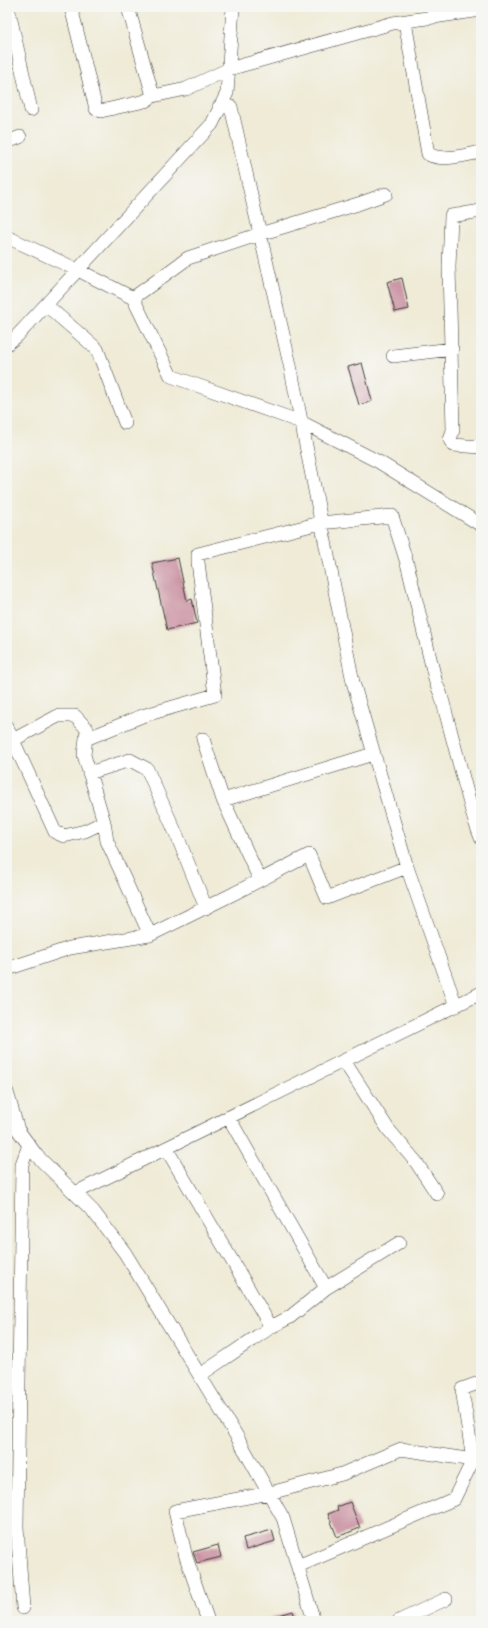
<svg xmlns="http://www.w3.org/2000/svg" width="488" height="1628" viewBox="0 0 488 1628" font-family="'IM FELL DW Pica',serif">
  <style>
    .building { fill: #cb94a4 }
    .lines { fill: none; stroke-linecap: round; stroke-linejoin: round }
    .street-casing { stroke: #3c3b38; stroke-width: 14 }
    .street { stroke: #fff; stroke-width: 13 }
  </style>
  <rect width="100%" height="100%" fill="#f6f6f2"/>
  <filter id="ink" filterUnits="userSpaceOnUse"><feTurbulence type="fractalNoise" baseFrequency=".025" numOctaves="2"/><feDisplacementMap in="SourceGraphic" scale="8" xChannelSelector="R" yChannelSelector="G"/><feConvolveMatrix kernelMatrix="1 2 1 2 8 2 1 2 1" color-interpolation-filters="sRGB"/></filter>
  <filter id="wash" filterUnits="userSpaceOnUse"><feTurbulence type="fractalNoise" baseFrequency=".012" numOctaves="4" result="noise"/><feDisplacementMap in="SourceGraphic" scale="16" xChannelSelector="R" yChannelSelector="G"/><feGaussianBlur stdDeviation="0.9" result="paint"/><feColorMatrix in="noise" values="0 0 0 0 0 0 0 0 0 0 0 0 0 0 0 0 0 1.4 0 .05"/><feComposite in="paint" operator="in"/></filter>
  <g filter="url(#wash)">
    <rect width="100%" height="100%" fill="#efebd7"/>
    <g id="blocks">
      <!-- building -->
      <path class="building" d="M402 278 409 309 395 312 387 282Z
        M362 363 372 401 359 405 348 367Z
        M178 558 187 601 192 599 197 623 167 630 152 563Z
        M350 1502 360 1528 337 1537 328 1514 338 1510 337 1507Z
        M272 1530 275 1541 246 1550 243 1538Z
        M218 1545 221 1557 197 1563 193 1552Z
        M293 1611 296 1621H267L266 1619Z"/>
    </g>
  </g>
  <g filter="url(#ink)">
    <use href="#blocks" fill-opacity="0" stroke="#3c3b38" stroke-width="1"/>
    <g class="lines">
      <!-- street casing -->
      <g class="street-casing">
        <path id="street" d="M8 7 31 110
          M71 7 96 109 101 111 145 101 153 96 186 89 229 69 393 23 481 10
          M128 7 153 96
          M405 22 428 154C443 162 465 155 481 152
          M219 107H231L290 365 353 682 407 867 456 1006
          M7 142 20 137
          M481 211 451 216 449 267 453 430 450 440 453 445 481 447
          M7 237 78 270 133 298 171 376 301 422 379 462 481 525
          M133 298 188 258 260 234 358 204 386 194
          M46 305 97 349 125 423
          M7 344 17 336 212 124 227 93 233 7
          M393 356 452 349
          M7 727 55 832 64 836 85 831 104 822
          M86 739 142 716 215 695 198 562V554L320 523 392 516 407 563 436 683 441 695 474 819 481 838
          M203 739 223 800 260 880
          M13 740 58 716H75L87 729 84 755 104 822 107 841 150 935
          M89 773 130 760 147 769 178 838 206 908
          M223 800 373 754
          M7 969 70 948 150 935 227 897 309 855 327 898 407 867
          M344 1061 388 1129 416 1162 437 1194
          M7 1092 18 1130 37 1156 93 1211 125 1253 236 1435 283 1518 314 1621
          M229 1118 326 1288
          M166 1148 271 1327
          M75 1193 481 993
          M200 1375 271 1327 290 1317 326 1288 399 1243
          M298 1566 454 1499 473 1460
          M23 1608 17 1527 22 1164 29 1145
          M208 1621 186 1557 175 1511 270 1493 342 1474 401 1449 473 1460 462 1389 481 1382
          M399 1621 446 1599"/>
      </g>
      <!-- street -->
      <use href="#street" class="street"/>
    </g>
  </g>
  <!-- margin -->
  <rect width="488" height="1628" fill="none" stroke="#f6f6f2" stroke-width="24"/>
</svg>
